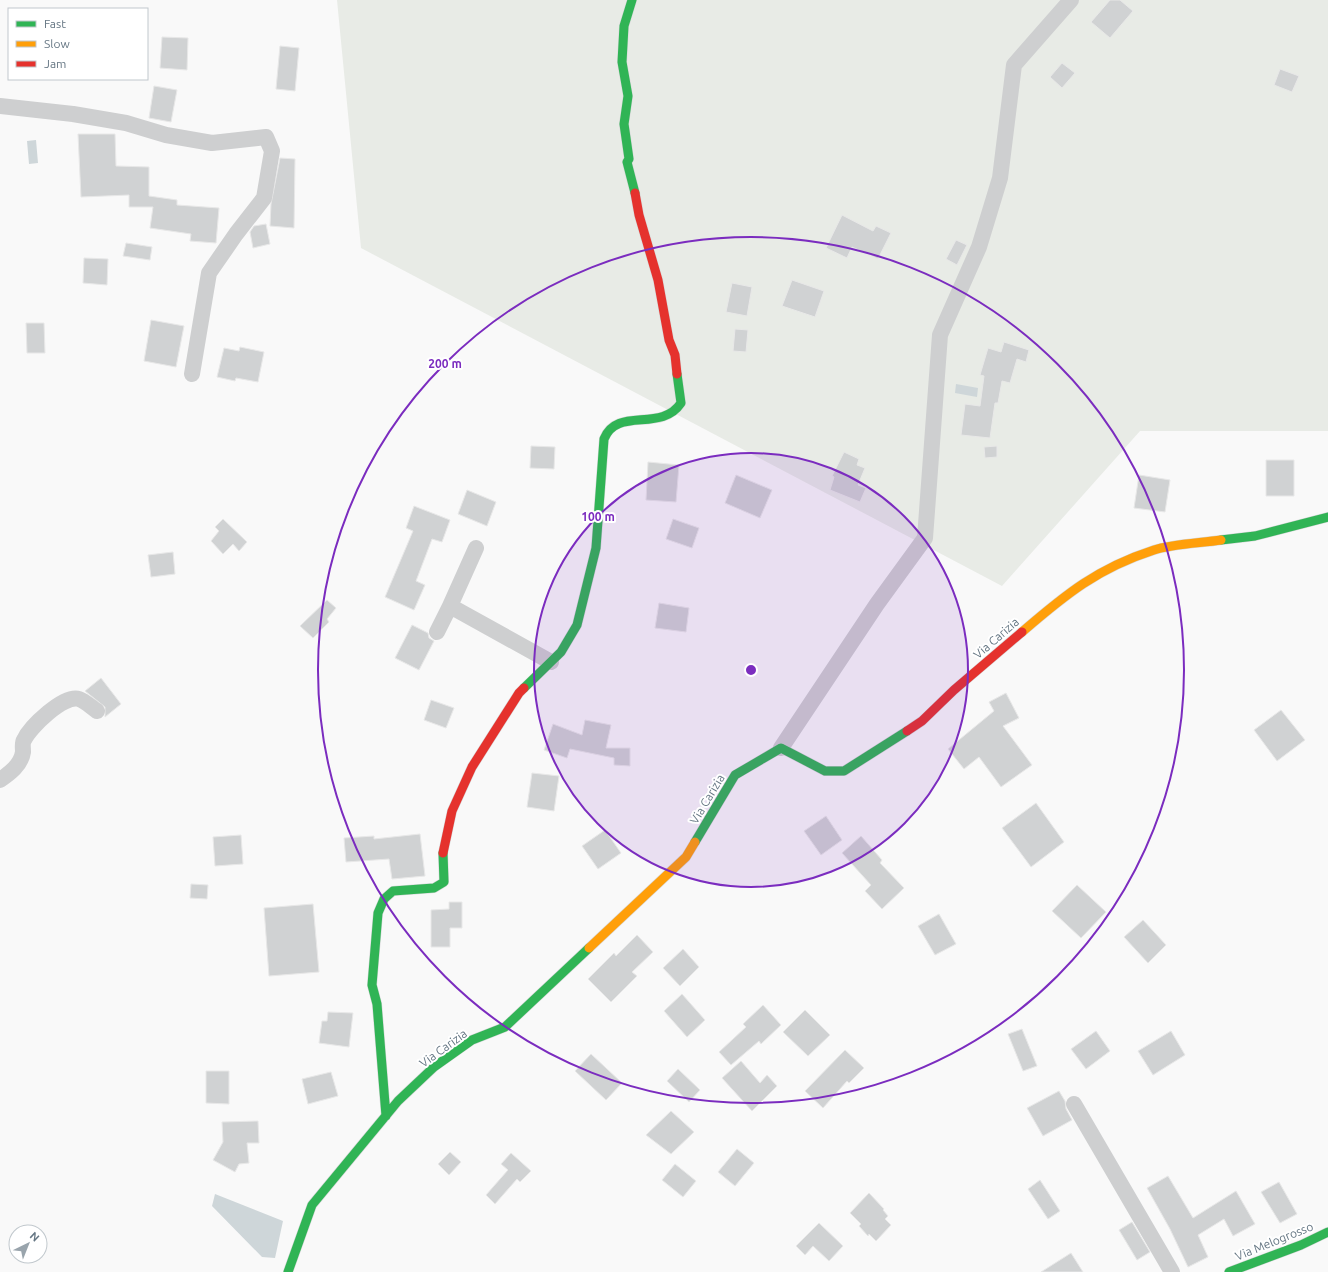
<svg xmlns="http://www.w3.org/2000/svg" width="1328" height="1272" viewBox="0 0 1328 1272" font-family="Ubuntu,sans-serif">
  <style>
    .green { fill: #e8ebe6 }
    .water { fill: #ced6d9 }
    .building { fill: #d0d2d3; stroke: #e8e8e8 }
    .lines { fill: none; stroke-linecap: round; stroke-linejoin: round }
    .fast-casing { stroke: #d5d6d7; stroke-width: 10 }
    .slow-casing { stroke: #d5d6d7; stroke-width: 10 }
    .jam-casing { stroke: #d5d6d7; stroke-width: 10 }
    .street { stroke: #cecfd0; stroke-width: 16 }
    .fast { stroke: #30b455; stroke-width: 9 }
    .slow { stroke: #ff9f0a; stroke-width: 9 }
    .jam { stroke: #e5322d; stroke-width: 9 }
    .ring { fill: none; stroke: #7b2cbf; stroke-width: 2 }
    .labels { text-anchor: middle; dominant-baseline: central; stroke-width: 4; stroke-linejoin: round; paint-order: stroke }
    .street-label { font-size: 12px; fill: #657683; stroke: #fff }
    .centre { fill: #7b2cbf; stroke: #fff; stroke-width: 2 }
    .ring-label { font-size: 12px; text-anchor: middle; font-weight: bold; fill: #7b2cbf; stroke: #fff; stroke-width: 4; stroke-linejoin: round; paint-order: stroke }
  </style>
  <rect width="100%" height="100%" fill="#f9f9f9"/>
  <!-- green -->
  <path class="green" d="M337 0H1328V431H1140L1002 586 361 248Z"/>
  <!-- water -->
  <path class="water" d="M36 140 38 163 29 164 27 141Z
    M956 384 978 388 977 397 955 393Z
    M215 1194 283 1221 275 1258 262 1257 212 1206Z"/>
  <!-- building -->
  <path class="building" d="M1110 0H1120L1133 11 1110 38 1091 22Z
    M162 37 188 38 187 70 160 68Z
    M280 46 299 48 295 91 276 89Z
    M1062 63 1075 73 1062 88 1050 77Z
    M1280 69 1299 76 1292 92 1274 85Z
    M154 86 177 90 171 122 149 118Z
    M78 134H115L116 166 149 167V196L177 200V205L219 208 216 243 190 241 191 234 150 228 153 207H129V195L81 197Z
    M280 158 295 159 294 228 270 226 271 204Z
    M842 215 873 231 876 226 891 233 878 259 852 247 847 258 826 248Z
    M266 224 270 244 253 248 250 232 254 226Z
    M956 240 967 245 957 265 946 259Z
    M126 243 152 247 150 260 123 256Z
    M84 258 108 259 107 285 83 283Z
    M792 280 824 291 815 317 782 306Z
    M732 283 752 287 747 316 726 312Z
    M151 320 184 326 176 367 144 361Z
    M26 323H44L45 353H27Z
    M735 329 748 330 746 352 733 351Z
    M1004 342 1029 350 1026 362 1017 359 1010 383 1002 381 998 403H995L990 438 961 435 965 404 980 406 984 376 980 375 988 348 1001 352Z
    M240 347 264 352 258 382 236 378 235 381 217 377 224 348 239 351Z
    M531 446 555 447 554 469 530 468Z
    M997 446V457L985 458 984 447Z
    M844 452 859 459 857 465 865 468 858 485 866 488 860 502 830 490 834 477 832 476Z
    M1266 460H1294V496H1266Z
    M648 462 679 465 676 502 646 500Z
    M736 475 772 490 760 518 725 503Z
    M1139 475 1170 480 1165 512 1134 508Z
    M467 490 496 502 487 526 458 514Z
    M414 506 450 520 442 542 432 539 416 581 425 585 414 610 385 597 413 531 406 528Z
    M223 519 247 542 239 551 233 544 223 554 211 541 219 531 215 527Z
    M673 519 699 528 692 548 666 539Z
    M173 552 175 574 151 577 148 555Z
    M327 600 336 608 327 619 329 622 313 638 300 626Z
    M659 603 689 608 686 632 655 628Z
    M412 625 428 633 429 638 434 641 419 670 395 658Z
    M101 678 121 704 105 717V707L85 691Z
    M1006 693 1019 718 1003 726 1032 765 1001 787 979 757 964 769 948 749 994 711 989 702Z
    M431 700 454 708 446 728 424 720Z
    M1281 710 1305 740 1277 761 1254 730Z
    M585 720 611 725 606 748H630V766L614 765V758L570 749 567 758 544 750 553 724 582 735Z
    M532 773 559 776 554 811 527 807Z
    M1036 803 1064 842 1031 867 1002 828Z
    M826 816 842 840 821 855 804 831Z
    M605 830 621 853 598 869 582 846Z
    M420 834 425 876 392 879 389 859 346 862 344 838 374 836V839Z
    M241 835 243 864 215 866 213 837Z
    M861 836 882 860 880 863 904 888 882 909 865 891 871 885 842 853Z
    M191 884 208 885 207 899 190 898Z
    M1077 885 1106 912 1081 938 1052 911Z
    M449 902H462V928H450V947H431V910L449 909Z
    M313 904 319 972 269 976 264 908Z
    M939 914 956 944 935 955 918 926Z
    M1143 920 1166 945 1148 963 1124 937Z
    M637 935 653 952 632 972 637 976 611 1002 588 979 614 953 616 956Z
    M683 949 699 967 680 986 663 968Z
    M682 994 705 1020 687 1037 664 1011Z
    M763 1005 781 1025 761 1044 759 1041 731 1065 719 1052 746 1027 743 1024Z
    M805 1010 830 1035 808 1056 783 1032Z
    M328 1012 353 1013 349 1047 319 1043 322 1021H327Z
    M1022 1029 1037 1066 1023 1071 1008 1034Z
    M1096 1031 1110 1051 1086 1069 1071 1049Z
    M1171 1031 1185 1055 1153 1075 1138 1051Z
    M845 1050 864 1068 849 1083 847 1081 823 1108 805 1091Z
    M591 1054 622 1083 606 1100 575 1071Z
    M741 1061 760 1083 767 1075 777 1086 752 1111 722 1078Z
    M678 1069 700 1090 689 1102 667 1081Z
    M206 1071H229V1104L206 1103Z
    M331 1072 338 1096 308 1104 302 1079Z
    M1059 1091 1065 1101 1066 1109 1072 1120 1043 1136 1027 1108Z
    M671 1111 694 1132 671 1154 646 1135Z
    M258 1121 259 1143H247L249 1163 239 1164 235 1172 213 1160 223 1142 222 1122Z
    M737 1149 754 1163 735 1186 718 1172Z
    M450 1152 461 1162 449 1175 438 1164Z
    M511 1153 531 1171 520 1182 517 1179 495 1204 486 1195 508 1170 501 1164Z
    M675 1164 696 1181 683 1197 662 1180Z
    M1168 1176 1193 1218 1236 1191 1255 1224 1233 1236 1224 1219 1198 1235 1208 1257 1188 1267 1170 1229 1147 1188Z
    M1040 1180 1060 1211 1048 1219 1028 1189Z
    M1279 1182 1297 1214 1280 1223 1261 1192Z
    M869 1193 884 1209 883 1210 888 1216 885 1219 891 1225 876 1241 869 1234 868 1236 859 1226 861 1224 850 1213Z
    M1132 1222 1150 1252 1137 1260 1119 1230Z
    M819 1223 843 1246 829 1261 813 1246 805 1255 796 1246Z
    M1071 1253 1083 1272H1041Z"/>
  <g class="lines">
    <!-- fast casing -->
    <g class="fast-casing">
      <path id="fast" d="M632 0 624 26 622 62 628 96 624 124 629 159 627 162 635 193
        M1221 540 1255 536 1328 517
        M524 688 561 652 577 625 596 548 604 439C617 406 661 433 681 403L677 374
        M695 842 735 775 781 748 825 771H844L907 731
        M386 1116 377 1004 372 985 378 913 384 899 393 891 434 888 444 882 443 853
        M288 1272 312 1205 398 1101 434 1067 472 1040 505 1027 589 948
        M1229 1272 1301 1245 1328 1232"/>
    </g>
    <!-- slow casing -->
    <g class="slow-casing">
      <path id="slow" d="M1022 632C1066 594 1098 568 1154 550 1172 544 1201 543 1221 540
        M589 948 686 857 695 842"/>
    </g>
    <!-- jam casing -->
    <g class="jam-casing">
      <path id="jam" d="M635 193 639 215 658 280 669 340 675 355 677 374
        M907 731 922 721 954 690 1022 632
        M443 853 452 811 472 767 519 693 524 688"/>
    </g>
    <!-- street -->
    <path class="street" d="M0 106 73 114 126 123 166 135 212 143 266 137 272 151 264 198 236 234 209 273 192 374
      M476 548 450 606 551 662
      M437 632 450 606
      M781 748 877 604 925 538 940 335 979 247 1000 178 1014 65 1071 0
      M0 780C10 773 21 765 23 752 23 748 22 743 24 740 30 727 64 694 79 699 85 701 91 707 97 711
      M1074 1104 1172 1272"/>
    <!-- fast -->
    <use href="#fast" class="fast"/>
    <!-- slow -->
    <use href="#slow" class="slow"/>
    <!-- jam -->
    <use href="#jam" class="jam"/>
  </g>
  <!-- distance rings -->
  <circle cx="751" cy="670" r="217" fill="#7b2cbf" fill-opacity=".12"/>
  <g class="ring">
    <circle cx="751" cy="670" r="217"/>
    <circle cx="751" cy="670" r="433"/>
  </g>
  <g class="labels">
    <!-- street labels -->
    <g class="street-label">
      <text transform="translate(996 638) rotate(-41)">Via Carizia</text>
      <text transform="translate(707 799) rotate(-59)">Via Carizia</text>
      <text transform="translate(443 1048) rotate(-36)">Via Carizia</text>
      <text transform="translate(1274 1241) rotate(-22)">Via Melogrosso</text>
    </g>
  </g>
  <circle cx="751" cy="670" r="6" class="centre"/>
  <g class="ring-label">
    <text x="445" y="368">200 m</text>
    <text x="598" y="521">100 m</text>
  </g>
  <!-- legend -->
  <rect x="8" y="8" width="140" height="72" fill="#ffffff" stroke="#c1c8cd"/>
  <rect x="16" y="21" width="20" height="6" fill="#30b455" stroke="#c1c8cd"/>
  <text x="44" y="28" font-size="12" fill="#657683">Fast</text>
  <rect x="16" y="41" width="20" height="6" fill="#ff9f0a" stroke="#c1c8cd"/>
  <text x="44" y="48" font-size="12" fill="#657683">Slow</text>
  <rect x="16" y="61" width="20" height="6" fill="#e5322d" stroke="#c1c8cd"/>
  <text x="44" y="68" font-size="12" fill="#657683">Jam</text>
  <!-- north arrow -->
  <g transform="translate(28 1244) rotate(43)"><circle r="19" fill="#ffffff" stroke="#c1c8cd"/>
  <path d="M0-3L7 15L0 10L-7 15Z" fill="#99a4ac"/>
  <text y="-6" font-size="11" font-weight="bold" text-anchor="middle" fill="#657683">N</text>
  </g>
</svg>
